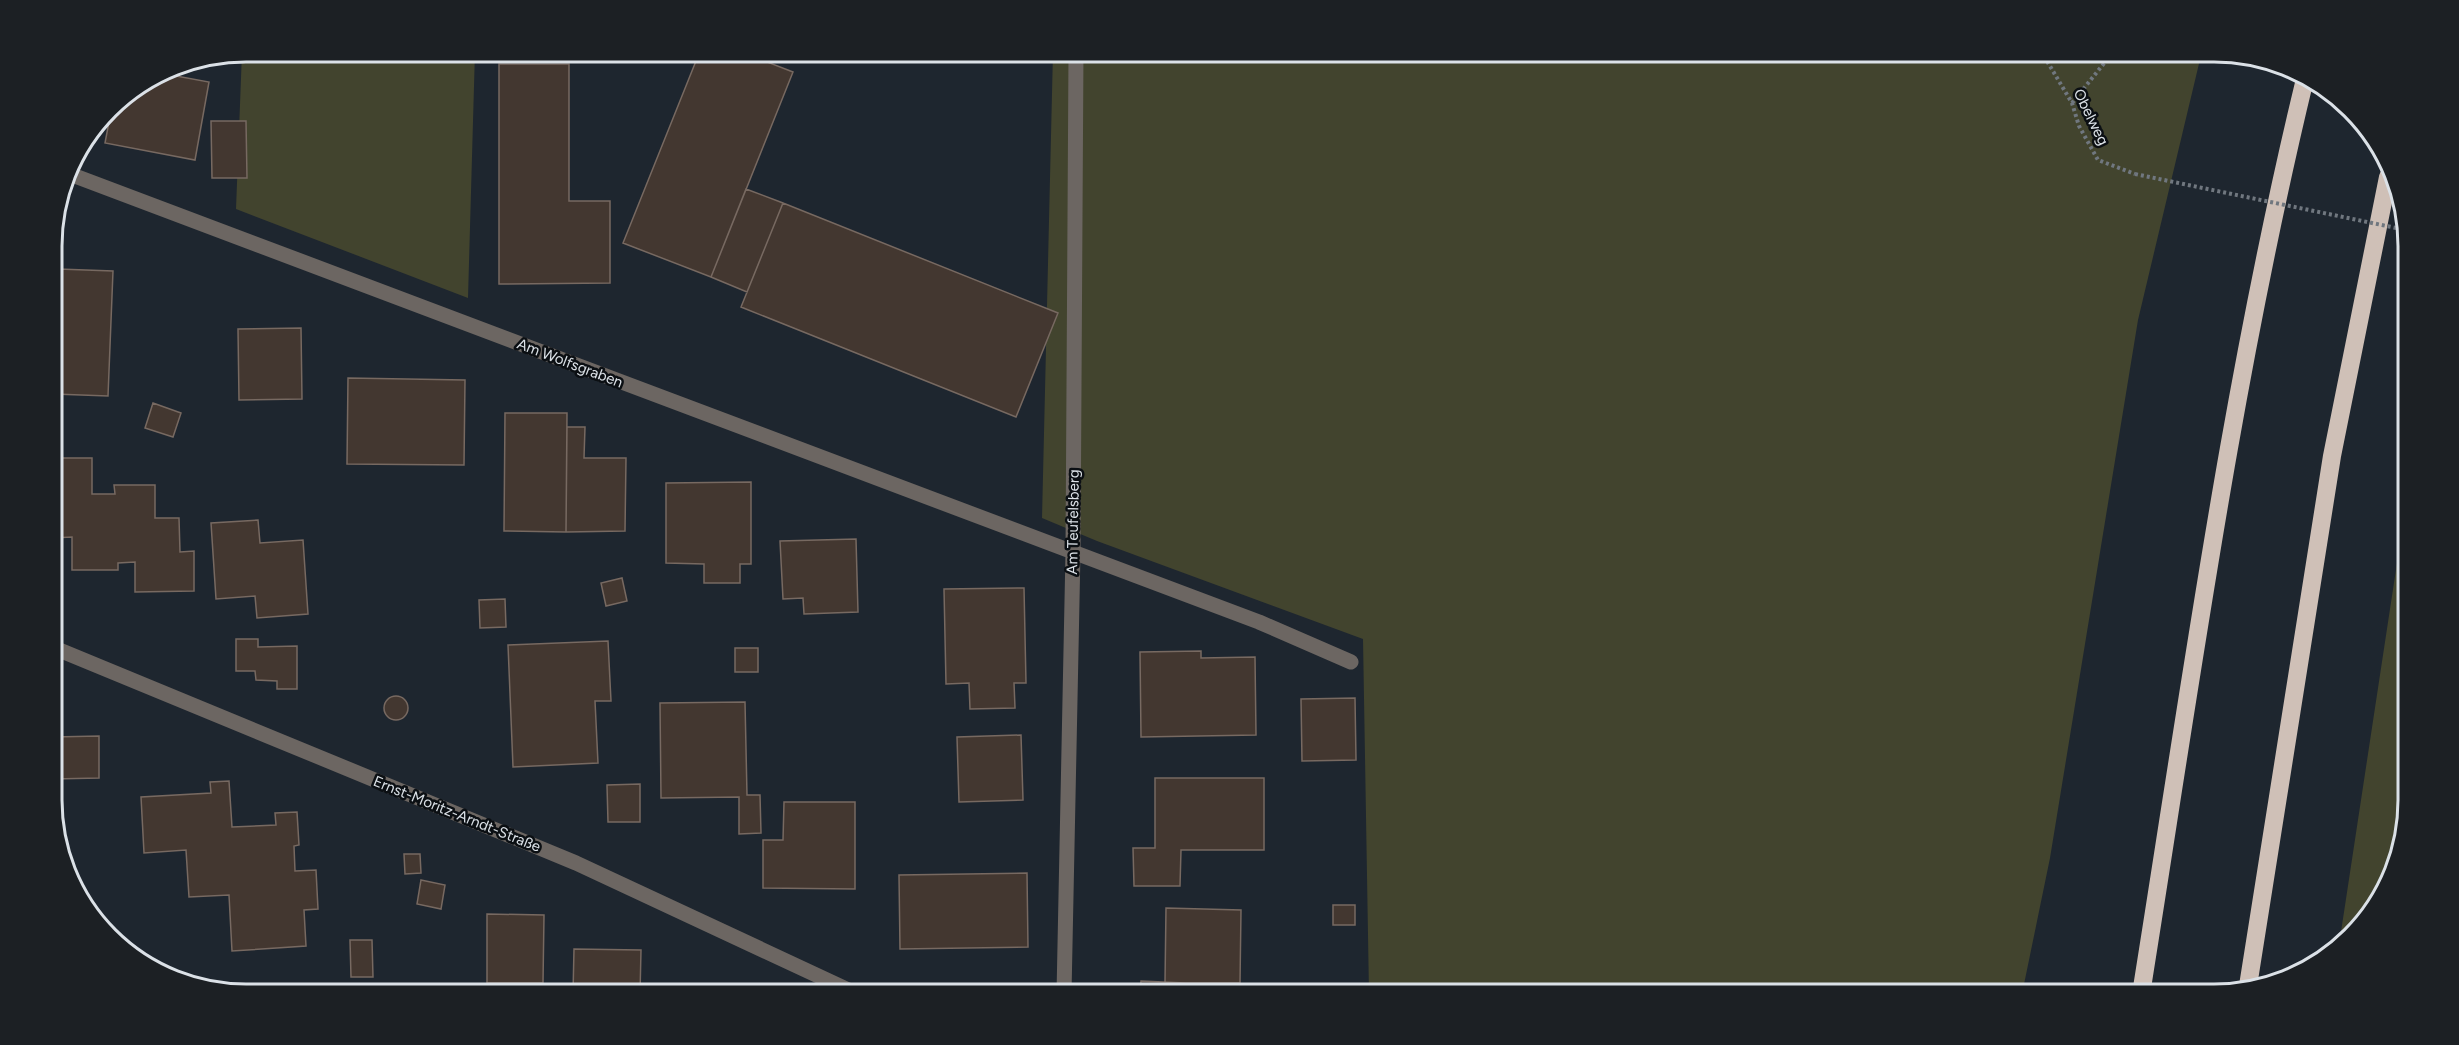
<svg xmlns="http://www.w3.org/2000/svg" width="2459" height="1045" viewBox="0 0 2459 1045" font-family="Figtree,sans-serif">
  <style>
    .green { fill: #42442e }
    .building { fill: #433730; stroke: #776961; stroke-width: 1.5 }
    .lines { fill: none; stroke-linecap: round; stroke-linejoin: round }
    .path { stroke: #70777f; stroke-width: 4; stroke-dasharray: 3 3; stroke-linecap: butt }
    .lane { stroke: #6c6662; stroke-width: 15 }
    .street { stroke: #6c6662; stroke-width: 15 }
    .highway { stroke: #cfc0b7; stroke-width: 18 }
    .path-bridge { stroke: #70777f; stroke-width: 4; stroke-dasharray: 3 3; stroke-linecap: butt }
    .labels { text-anchor: middle; dominant-baseline: central; stroke-width: 5; stroke-linejoin: round; paint-order: stroke }
    .street-label { font-size: 15px; fill: #dbe1e7; stroke: #0b0f13 }
    .rim { fill: none; stroke: #dbe1e7; stroke-width: 3 }
  </style>
  <rect width="100%" height="100%" fill="#1e262f"/>
  <!-- green -->
  <path class="green" d="M475 51 468 298 236 209 242 52Z
    M1053 51H2202L2138 320 2050 858 2022 994H1369L1363 639 1097 541 1042 518Z
    M2407 497 2408 799 2393 873 2368 918 2339 945Z"/>
  <!-- building -->
  <path class="building" d="M700 51H739L793 72 711 277 623 243Z
    M897 51H1032V55L897 54Z
    M499 64H569V201H610V283L499 284Z
    M160 73 209 82 195 160 105 143 112 106 117 100Z
    M211 121H246L247 178H212Z
    M746 189 783 203 747 292 711 277Z
    M783 203 1058 313 1016 417 741 307Z
    M58 269 113 271 108 396 54 394Z
    M301 328 302 399 239 400 238 329Z
    M348 378 465 380 464 465 347 464Z
    M153 403 181 413 173 437 145 428Z
    M505 413H567L566 532 504 531Z
    M567 427H585L584 458H626L625 531 566 532Z
    M52 458H92V494H115L114 485H155V518H179L180 552 194 551V591L135 592V562L118 563V570H72V537L52 538Z
    M751 482V564H740V583H704V564L666 563V483Z
    M258 520 260 543 303 540 308 614 257 618 255 596 216 599 211 523Z
    M856 539 858 612 804 614 803 598 783 599 780 541Z
    M622 578 627 601 606 606 601 583Z
    M1024 588 1026 683H1014L1015 708 970 709 969 683 946 684 944 589Z
    M505 599 506 627 480 628 479 600Z
    M236 639H258V647L297 646V689H277V681L256 680 255 671H236Z
    M608 641 611 701H595L598 763 513 767 508 645Z
    M735 648H758V672H735Z
    M1201 651V658L1255 657 1256 735 1141 737 1140 652Z
    M384 708a12 12 0 1 1 24 0a12 12 0 1 1-24 0Z
    M1355 698 1356 760 1302 761 1301 699Z
    M745 702 747 795H760L761 833 739 834V797L661 798 660 703Z
    M1021 735 1023 800 959 802 957 737Z
    M99 736V778L53 779V737Z
    M1155 778H1264V850H1181L1180 886H1134L1133 848H1155Z
    M229 781 232 827 276 825 275 813 297 812 299 845 294 846 295 871 316 870 318 909 304 910 306 946 232 951 229 895 189 897 186 850 144 853 141 797 211 793 210 782Z
    M640 784V822H608L607 785Z
    M784 802H855V889L763 888V840H783Z
    M404 854H420L421 873 405 874Z
    M1027 873 1028 947 900 949 899 875Z
    M421 880 445 885 441 909 417 904Z
    M1333 905H1355V925H1333Z
    M1166 908 1241 910 1240 983H1165Z
    M487 914 544 915 543 983H487Z
    M350 940H372L373 977H351Z
    M574 949 641 950 640 994H573Z
    M1141 981 1185 983V994H1140Z"/>
  <g class="lines">
    <!-- path -->
    <path class="path" d="M2041 51 2072 103 2079 126 2098 160 2135 174
      M2072 103 2114 51"/>
    <!-- lane -->
    <path class="lane" d="M1073 552 1259 622 1351 662"/>
    <!-- street -->
    <path class="street" d="M67 173 1073 552
      M52 647 576 863 857 994
      M1064 994 1073 552 1076 51"/>
    <!-- highway -->
    <path class="highway" d="M2248 986 2332 456 2388 177
      M2141 994C2190 688 2232 380 2305 79"/>
    <!-- path-bridge -->
    <path class="path-bridge" d="M2135 174 2406 230"/>
  </g>
  <g class="labels">
    <!-- street labels -->
    <g class="street-label">
      <text transform="translate(2091 117) rotate(64)">Obelweg</text>
      <text transform="translate(570 363) rotate(21)">Am Wolfsgraben</text>
      <text transform="translate(1073 522) rotate(-89)">Am Teufelsberg</text>
      <text transform="translate(457 814) rotate(22)">Ernst-Moritz-Arndt-Straße</text>
    </g>
  </g>
  <!-- crop -->
  <path d="M0 0H2459V1045H0ZM246 62H2214A184 184 0 0 1 2398 246V800A184 184 0 0 1 2214 984H246A184 184 0 0 1 62 800V246A184 184 0 0 1 246 62Z" fill="#1c2024" fill-rule="evenodd"/>
  <path class="rim" d="M246 62H2214A184 184 0 0 1 2398 246V800A184 184 0 0 1 2214 984H246A184 184 0 0 1 62 800V246A184 184 0 0 1 246 62Z"/>
</svg>
